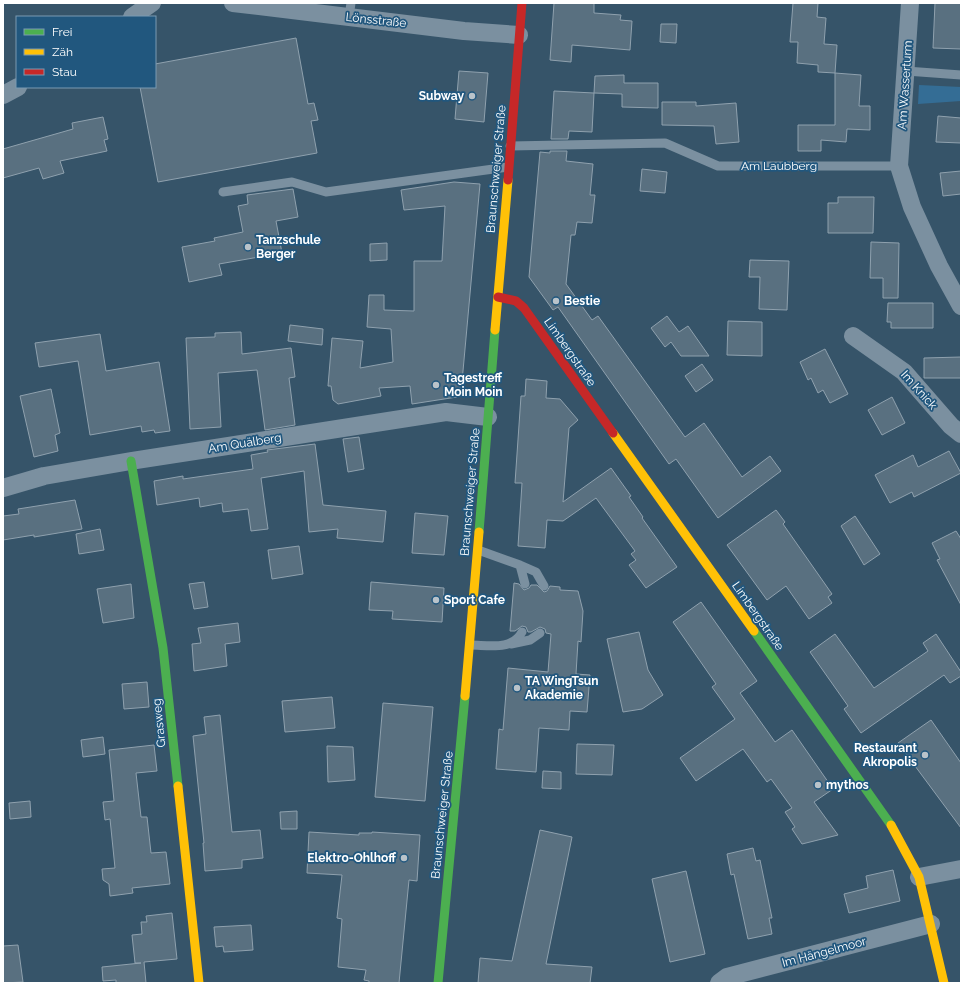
<svg xmlns="http://www.w3.org/2000/svg" width="964" height="986" viewBox="0 0 964 986" font-family="Raleway,sans-serif">
  <style>
    .green { fill: #346d95 }
    .building { fill: #597080; stroke: #8fa1ae }
    .lines { fill: none; stroke-linecap: round; stroke-linejoin: round }
    .lane { stroke: #7b90a0; stroke-width: 9 }
    .street { stroke: #7b90a0; stroke-width: 18 }
    .fast { stroke: #4caf50; stroke-width: 9 }
    .slow { stroke: #ffc107; stroke-width: 9 }
    .jam { stroke: #c62828; stroke-width: 9 }
    .poi-dot { fill: #b9c3ca; stroke: #21577e; stroke-width: 1.5 }
    .labels { text-anchor: middle; dominant-baseline: central; stroke-width: 3.5; stroke-linejoin: round; paint-order: stroke }
    .street-label { font-size: 12px; fill: #fff; stroke: #21577e }
    .poi-label { font-size: 12px; font-weight: bold; fill: #fff; stroke: #21577e; text-anchor: start }
  </style>
  <rect width="100%" height="100%" fill="#365469"/>
  <!-- green -->
  <path class="green" d="M919 85 961 87V101L918 104Z"/>
  <!-- building -->
  <path class="building" d="M554 3H594V13L621 15 620 20 632 21 630 50 572 45 571 62 550 60Z
    M793 3H818L817 17 826 18 824 44 837 45 835 73 818 72V65L797 63 798 42H790Z
    M935 3H961V49L933 48Z
    M661 24H677L676 43 660 42Z
    M296 38 308 104 314 103 318 120 311 121 317 153 158 182 140 87H155V64Z
    M459 71 488 73 484 122 455 119Z
    M835 73 861 75 859 106H870V130L847 129 846 142 821 140V151H798V125H835Z
    M624 75V83H658V108L622 107V94L594 93 595 76Z
    M554 91 594 93 592 132 569 131 568 139H551Z
    M662 102H696V106L736 103 739 142 716 144 714 126 662 125Z
    M938 116 961 118V143L936 142Z
    M103 117 108 139 104 140 107 151 60 161 64 173 43 179 39 168 3 178V149L73 129 72 123Z
    M550 151H567L566 161 593 164 590 195H595L592 223 577 222 575 235H571L566 284 574 295 592 320 598 316 685 437 704 423 742 477 770 456 781 471 718 518 676 459 669 464 558 307 553 310 529 277 540 152 550 153Z
    M642 169 667 172 665 193 640 191Z
    M961 171V194L943 196 940 173Z
    M454 182 480 184 461 393 457 397 412 404 410 386 379 388 381 396 338 404 333 400 331 386H328L332 338 363 341 360 368 393 362 391 329 367 327 369 295H384V310L414 311V261H442L445 206 404 210 401 190Z
    M293 189 298 217 276 221 282 253 219 264 222 275 189 282 182 247 215 241 214 238 243 232 238 206 248 204 247 195Z
    M838 197H874L873 233H828V203H838Z
    M871 242 899 243 898 298H883V278H870Z
    M387 243V260L370 261V244Z
    M750 260 789 261 787 310 759 309 760 277H749Z
    M888 303H933V328H891V322H887Z
    M667 316 679 332 688 326 709 356H681L671 342 665 347 651 328Z
    M728 321 762 322V356L727 355Z
    M290 325 323 329 322 345 288 341Z
    M241 332 242 354 291 348 295 377 289 378 295 425 265 430 257 370 218 373 221 427 190 429 186 338 215 337V333Z
    M100 334 106 371 159 362 170 431 155 433 154 430 142 432 141 426 90 435 78 361 39 367 35 343Z
    M825 349 848 394 830 403 823 390 818 393 811 378 808 380 800 362Z
    M961 357V378H924V358Z
    M702 364 713 380 696 392 685 376Z
    M526 379 547 381 546 398 560 399 578 420 569 428 563 502 611 468 631 496 629 497 643 517 642 518 677 567 646 588 629 565 636 560 631 554 635 551 596 498 563 521 547 520 545 548 518 546 522 483H515L521 396H525Z
    M51 389 60 433 55 435 58 451 34 457 20 396Z
    M892 397 905 423 882 435 868 410Z
    M359 437 364 469 348 472 343 439Z
    M315 444 323 505 386 511 383 542 337 538 338 529 309 532 304 471 261 478 268 529 251 531 248 509 223 512 222 503 200 507 199 498 157 505 154 481 183 476V479L253 469 251 455 268 452 267 450Z
    M949 451 961 473 914 497 912 492 890 503 875 475 913 455 918 467Z
    M75 500 82 529 34 537V535L3 540V516L19 514 18 509Z
    M776 510 785 522 783 524 832 594 828 597 832 603 809 619 786 586 767 600 727 545Z
    M415 513 448 516 444 555 412 553Z
    M855 516 880 554 864 565 841 526Z
    M100 529 104 550 79 554 76 534Z
    M956 531 961 539V605L937 560 940 559 932 543Z
    M299 546 303 574 272 579 268 550Z
    M204 582 208 607 194 609 189 584Z
    M371 582 444 588 442 622 392 619 393 611 369 610Z
    M514 583 519 584 524 590 529 588 531 585H537L544 592 547 591 550 586 560 587V590L578 591 583 611 581 642 578 641 576 674 590 675 587 712 570 711 569 730 539 728 536 772 496 769 499 729 503 730 508 668 548 672 551 634 546 633 545 629 540 627 531 632H528L526 627 522 626 515 631H510Z
    M131 584 134 618 103 623 97 589Z
    M701 602 757 681 740 693 775 742 792 730 833 789 814 802 838 835 802 844 792 829 795 827 785 812 792 808 771 779 767 782 743 749 696 781 680 758 735 719 712 687 716 684 673 622Z
    M238 623 240 642 225 644 227 666 194 671 192 644 201 643 198 628Z
    M639 632 648 670 663 695 642 709 623 712 607 639Z
    M835 634 874 688 928 651 923 643 936 634 961 672V676L950 683 944 675 861 733 844 709 848 706 810 652Z
    M147 682 149 707 124 709 122 684Z
    M332 697 335 728 285 732 282 701Z
    M383 703 433 707 425 801 375 797Z
    M220 715 232 832 260 830 263 858 242 860V868L205 871 203 843H204L193 736 206 734 204 717Z
    M931 720 961 763V828L898 743Z
    M103 737 105 754 83 757 81 740Z
    M577 744 614 745 612 775 576 774Z
    M154 745 157 771 136 773 141 817H147L151 853 166 852 170 884 132 888 133 893 110 896 109 884 103 880 102 869 115 868 110 819 105 820 103 802 114 801 109 750Z
    M327 746 353 747 355 780 328 782Z
    M543 771 561 772V789L542 788Z
    M30 801 31 817 10 819 9 803Z
    M297 811V829H281L280 812Z
    M540 830 572 837 546 964 592 967 590 983H478L480 958 512 961Z
    M309 832 359 835V833H372V832L420 835 417 881 409 880 399 983H369V981L364 980 366 970 338 967 342 919 337 918 342 875 307 873Z
    M753 848 756 861 760 860 772 918H769L772 934 748 939 734 874 731 875 727 854Z
    M893 870 900 901 849 913 844 894 868 888 866 876Z
    M686 871 705 954 670 962 652 879Z
    M172 913 177 959 144 962 146 983H116V980L103 981 102 967 141 963H135L132 935 142 934 141 922H147L146 916Z
    M251 925 253 950 224 952 223 946 216 947 214 927Z
    M18 945 23 982 3 983V946Z"/>
  <g class="lines">
    <!-- lane -->
    <path class="lane" d="M349 17 351 3
      M906 71 961 75
      M510 146 665 143 718 166H899
      M223 192 292 182 326 192 508 167
      M478 550 520 565 525 584
      M520 565 536 572 544 586
      M511 644 530 640 540 633
      M470 645C488 645 512 651 522 632"/>
    <!-- street -->
    <path class="street" d="M233 3 464 31 519 35
      M910 3 899 166 912 207 939 266 961 306
      M132 17 152 3
      M3 95 18 87
      M853 336 904 372 951 426 961 434
      M3 488 44 476 131 461 446 412 488 417
      M919 877 961 869
      M719 983 727 977 931 924"/>
    <!-- fast -->
    <path class="fast" d="M131 461 163 648 178 786
      M479 532 495 330
      M754 631 891 825
      M438 983 465 696"/>
    <!-- slow -->
    <path class="slow" d="M495 330 508 180
      M613 433 754 631
      M465 696 479 532
      M178 786 199 983
      M891 825 919 877 944 983"/>
    <!-- jam -->
    <path class="jam" d="M508 180 522 3
      M498 297 516 301 524 308 613 433"/>
  </g>
  <!-- markers -->
  <g class="poi-dot">
    <circle cx="472" cy="96" r="4"/>
    <circle cx="248" cy="247" r="4"/>
    <circle cx="556" cy="301" r="4"/>
    <circle cx="436" cy="385" r="4"/>
    <circle cx="436" cy="600" r="4"/>
    <circle cx="517" cy="688" r="4"/>
    <circle cx="925" cy="755" r="4"/>
    <circle cx="818" cy="785" r="4"/>
    <circle cx="404" cy="858" r="4"/>
  </g>
  <g class="labels">
    <!-- street labels -->
    <g class="street-label">
      <text transform="translate(376 20) rotate(6)">Lönsstraße</text>
      <text transform="translate(905 85) rotate(-86)">Am Wasserturm</text>
      <text x="779" y="166">Am Laubberg</text>
      <text transform="translate(496 169) rotate(-85)">Braunschweiger Straße</text>
      <text transform="translate(570 352) rotate(55)">Limbergstraße</text>
      <text transform="translate(919 390) rotate(48)">Im Knick</text>
      <text transform="translate(245 443) rotate(-9)">Am Quälberg</text>
      <text transform="translate(470 492) rotate(-85)">Braunschweiger Straße</text>
      <text transform="translate(758 616) rotate(55)">Limbergstraße</text>
      <text transform="translate(159 723) rotate(-96)">Grasweg</text>
      <text transform="translate(442 815) rotate(-84)">Braunschweiger Straße</text>
      <text transform="translate(824 952) rotate(-15)">Im Hängelmoor</text>
    </g>
    <!-- poi labels -->
    <g class="poi-label">
      <text x="464" y="96" text-anchor="end">Subway</text>
      <text x="256" y="240">Tanzschule<tspan x="256" dy="14">Berger</tspan></text>
      <text x="564" y="301">Bestie</text>
      <text x="444" y="378">Tagestreff<tspan x="444" dy="14">Moin Moin</tspan></text>
      <text x="444" y="600">Sport Cafe</text>
      <text x="525" y="681">TA WingTsun<tspan x="525" dy="14">Akademie</tspan></text>
      <text x="917" y="748" text-anchor="end">Restaurant<tspan x="917" dy="14">Akropolis</tspan></text>
      <text x="826" y="785">mythos</text>
      <text x="396" y="858" text-anchor="end">Elektro-Ohlhoff</text>
    </g>
  </g>
  <!-- border -->
  <rect width="964" height="986" fill="none" stroke="#ffffff" stroke-width="8"/>
  <!-- legend -->
  <rect x="16" y="16" width="140" height="72" fill="#21577e" stroke="#7a9ab2"/>
  <rect x="24" y="29" width="20" height="6" fill="#4caf50" stroke="#7a9ab2"/>
  <text x="52" y="36" font-size="12" fill="#ffffff">Frei</text>
  <rect x="24" y="49" width="20" height="6" fill="#ffc107" stroke="#7a9ab2"/>
  <text x="52" y="56" font-size="12" fill="#ffffff">Zäh</text>
  <rect x="24" y="69" width="20" height="6" fill="#c62828" stroke="#7a9ab2"/>
  <text x="52" y="76" font-size="12" fill="#ffffff">Stau</text>
</svg>
